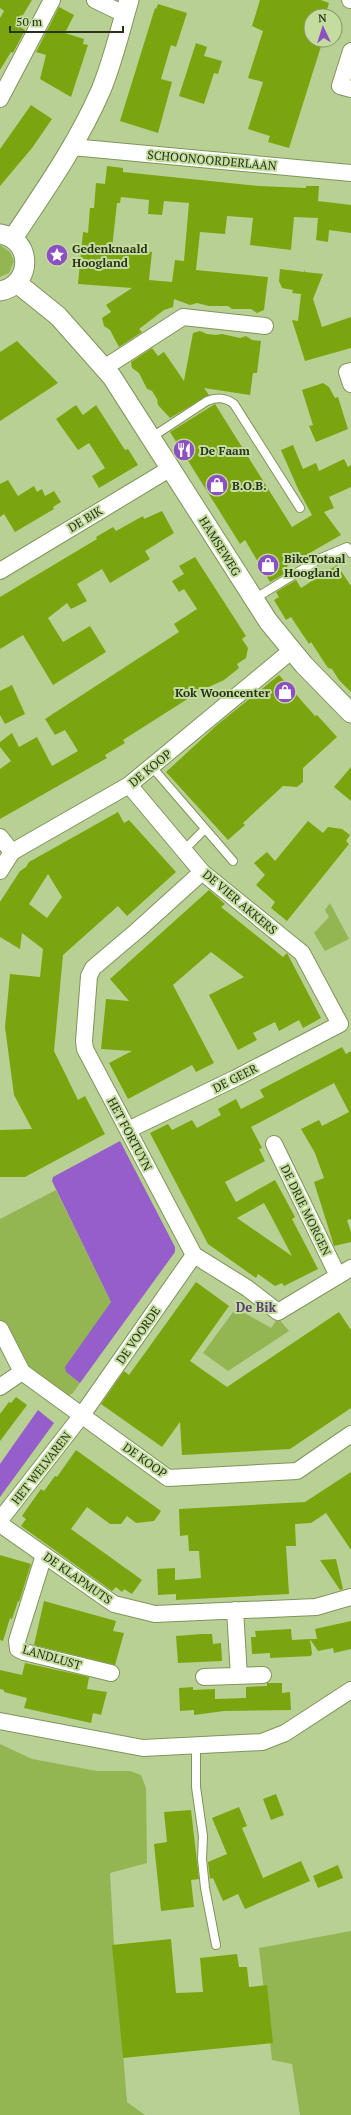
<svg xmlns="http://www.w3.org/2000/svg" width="351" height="2115" viewBox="0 0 351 2115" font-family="'PT Serif',serif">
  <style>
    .green { fill: #93b652 }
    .water { fill: #965eca }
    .building { fill: #7ba50f; fill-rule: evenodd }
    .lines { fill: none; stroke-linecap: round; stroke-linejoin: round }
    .service-casing { stroke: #7f955b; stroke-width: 10 }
    .minor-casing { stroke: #7f955b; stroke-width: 18 }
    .tertiary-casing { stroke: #7f955b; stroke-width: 21 }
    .service { stroke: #fff; stroke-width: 8 }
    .minor { stroke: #fff; stroke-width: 16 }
    .tertiary { stroke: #fff; stroke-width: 19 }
    .labels { text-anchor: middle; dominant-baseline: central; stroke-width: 4; stroke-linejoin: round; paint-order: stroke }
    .street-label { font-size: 12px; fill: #29331a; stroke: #c4dd9f }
    .poi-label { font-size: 12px; font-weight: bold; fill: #29331a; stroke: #c4dd9f; text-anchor: start }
    .neighbourhood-label { font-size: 13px; font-weight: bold; fill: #593b76; stroke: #c4dd9f }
  </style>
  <rect width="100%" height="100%" fill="#b8d093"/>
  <!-- green -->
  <path class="green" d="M0 245 10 252 14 261 9 273 0 277Z
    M330 903 349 939 325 951 314 933 329 917 325 910Z
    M56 1190 111 1302 66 1372 80 1383 73 1393 68 1396 23 1364 0 1327V1219Z
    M236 1308 271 1328 278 1318 289 1331 228 1371 203 1353Z
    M0 1744 32 1759 97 1771H130L141 1775 146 1788 147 1863 110 1873 114 1945 127 2102 145 2115H0Z
    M351 1931V2115H300L292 2064 272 2060 259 1948Z"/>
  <!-- water -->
  <path class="water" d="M120 1141 175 1247V1252L80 1383 66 1372 65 1367 111 1302 52 1181 53 1177Z
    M38 1410 54 1423 0 1497V1464Z"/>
  <!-- building -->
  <path class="building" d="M0 0H32L17 25 25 30 13 53 11 52 0 70V18L4 11 0 8Z
    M260 0H321L329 3 325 16H311V40H323L289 148 268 142 270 136 248 129 263 82 248 78 263 31 252 26Z
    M158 4 187 13 176 47 171 45 161 79 172 82 158 133 120 121 155 8 156 9Z
    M59 7 74 15 65 33 84 39 83 44 88 45 71 97 40 79 46 55 36 52Z
    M196 43 207 47 204 56 222 61 218 74 214 73 204 104 179 96Z
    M31 105 52 119 32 148 0 186V149Z
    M107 166 123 168V172L259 186 306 188V186H319L318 201 351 205V233L329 230 328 242 316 240 318 218 294 217 291 250 250 245 253 218 227 216 225 234 200 232 196 270 268 277 264 310 257 313 251 309H232L228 306H209L197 303 190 305 174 299 173 307 164 310 139 329 142 332 119 347 110 330 104 326 102 318 111 312 106 305 132 288 78 284 83 232 88 233 90 208H94L96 183 105 184ZM121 197 149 200 148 214 162 215 164 201 189 203 184 261 175 260 172 282 149 280 152 252 112 248 117 203H120Z
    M280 269 304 272V270L305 272 323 274 313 299 322 327 351 317V348L305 361 292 320 298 321 301 294 292 293 293 290 282 288 279 281Z
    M200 331 207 334 216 335 222 334 240 338 246 336 252 340 261 341 257 373H253L250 395 204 388 209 395 170 418 158 405 157 399 152 391 147 389 139 373 132 368 131 362 152 348 158 356 164 352 184 381 193 333Z
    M17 341 58 383 0 421V352Z
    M323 383 329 387 335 398 338 397 348 429 316 442 309 426 313 425 302 390Z
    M215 404 292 527 312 515 298 489 281 450 293 445 303 469 316 463 319 471 344 459 348 467 351 465V487L329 497 334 508 324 512 341 535 287 566 290 571 270 582 245 540 240 544 170 432Z
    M76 405 83 415 96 405 125 450 128 449 138 465 99 488 92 476 105 468 89 443 78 450 56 419Z
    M8 480 18 496 34 486 37 492 42 489 45 496 54 491 61 502 53 507 54 509 15 532 4 514 0 517V484Z
    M162 511 174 533 145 551 150 559 110 583 102 569 77 584 87 601 71 609 67 603 48 618 63 642 90 626 106 652 53 685 23 635 0 649V597L97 539 96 537 113 527 116 531 143 516 144 519Z
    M195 557 246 636 242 639 248 648 246 658 237 664 239 668 224 680 200 691 123 740 125 743 105 755 107 758 0 819V769L11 761 0 747V742L12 733 19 747 37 737 52 766 78 751 65 730 55 735 45 719 179 632 174 624 197 609 184 589 179 592 172 581 184 574 179 566Z
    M337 565 351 586V692L339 680 332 669 328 668 311 642 309 644 291 617 286 620 274 600 279 597 276 592 296 580 301 588Z
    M279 675 315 716 317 715 337 737 303 768V782L297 787 283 786 243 823 245 825 228 840 166 772 217 725Z
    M12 685 25 714 5 724 0 715V691Z
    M351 767V801L334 787Z
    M118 812 124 823 129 820 176 872 127 916 118 906 63 955 54 1051 78 1100 85 1096 105 1134 25 1177H0V1130L32 1129 14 1095 5 1027 10 974 40 977 43 949 22 933 20 949 0 937V902L20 871 26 867 29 862ZM48 874 62 897 47 918 29 904Z
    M308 821 323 833 328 827 342 829 350 835 346 841 349 844 287 921 271 908 275 902 256 885 265 875 254 863 267 852 275 861Z
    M209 890 225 904 221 907 283 957 287 953 321 1018 303 1028 299 1020 279 1031 275 1022 253 1033 257 1040 238 1050 209 995 244 977 211 952 173 985 214 1063 196 1072 192 1065 128 1099 109 1063 132 1051 101 1049 106 999 129 1001 110 979Z
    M342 1047 346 1054 351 1051V1219L347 1220 351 1232V1242L334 1246 314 1182 324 1178 315 1153 301 1129 319 1120 322 1126 349 1112 334 1083 251 1127 262 1148 259 1149 265 1161 225 1182 236 1202 275 1180 295 1217 292 1219 318 1269 284 1286 282 1283 275 1286 258 1274 256 1278 208 1244 150 1133 168 1124 172 1130 192 1120 197 1128 221 1115 218 1109 236 1099 241 1109 264 1097 260 1090ZM264 1203 270 1214 292 1256 237 1218Z
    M196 1282 229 1306 190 1361 227 1387 339 1312 351 1330V1408L290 1449 182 1455 180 1422 162 1447 101 1404 124 1371 129 1375Z
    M16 1397 27 1405 0 1441V1414L9 1402 11 1403Z
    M76 1450 161 1511 154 1521 136 1523 127 1516 121 1524H110L87 1507 71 1529 142 1580 132 1594 124 1589 122 1592 116 1587 112 1591 21 1526 26 1519 22 1516 31 1503 41 1489 44 1491 55 1476 57 1477Z
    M351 1472V1550L326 1513 311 1523 295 1524 296 1546H286L289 1594 176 1600V1594L158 1595 157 1569 175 1568V1580L201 1578 199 1551H189L188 1535 180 1536 179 1509 305 1502Z
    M0 1555 31 1564 19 1602 18 1601 12 1619 10 1618 3 1641 0 1640Z
    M336 1559 343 1589 340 1590 320 1560Z
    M44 1601 116 1621 113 1631 124 1633 115 1665 34 1645Z
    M351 1621V1649L334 1653 333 1648 318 1651 310 1639H317L315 1629Z
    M291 1629 292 1640 310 1639 312 1653 311 1656 270 1658V1653L252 1654 251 1637H256L255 1631Z
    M202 1634H212L213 1644 221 1643 222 1661 178 1663 176 1636Z
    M25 1663 89 1677 87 1689 107 1692 101 1715 93 1713 91 1723 24 1708 27 1698 4 1692V1690L0 1689V1670L22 1675Z
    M267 1683H282V1693L290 1692 291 1710 224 1711 194 1715V1710L180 1711 179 1688 193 1687V1690L215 1689V1699L246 1698V1687L267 1686Z
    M276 1794 284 1815 271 1820 263 1799Z
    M239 1807 247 1826 242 1828 263 1878 301 1861 310 1881 245 1909 238 1894 223 1901 213 1878 210 1879 208 1862 227 1854 212 1818Z
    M191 1810 199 1879 191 1880 194 1907 161 1911 154 1844 167 1842 164 1812Z
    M338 1865 343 1878 318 1888 313 1876Z
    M171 1939 176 1993 203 1992 200 1958 237 1954 239 1967H247L249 1987 267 1985 273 2043 123 2058 112 1945Z"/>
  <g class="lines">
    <!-- service casing -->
    <g class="service-casing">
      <path id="service" d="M152 437 207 401C217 397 225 397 234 404L300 508
        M254 599 321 558 347 547 351 553
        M152 767 233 861
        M184 850 205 829
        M196 1746V1787L203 1836 202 1859 205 1888 216 1945"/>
    </g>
    <!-- minor casing -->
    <g class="minor-casing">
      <path id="minor" d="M95 0 124 14
        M350 0H351
        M351 51 340 86 351 89
        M0 99 52 0
        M72 147 351 173
        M104 368 183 317 265 326
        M351 371 347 372 351 384
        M0 571 171 468
        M0 837 12 852
        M0 871 12 852 129 785 291 651
        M202 872 139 929 93 968 89 976 84 1041 85 1049 194 1255 247 1288 278 1312 351 1268
        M128 1130 236 1078 340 1024 302 953 202 872 129 785
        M274 1144 338 1276
        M0 1329 22 1372 168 1478 297 1471 351 1434
        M0 1387 22 1372
        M0 1520 82 1415 194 1255
        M0 1524 114 1604 155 1614 316 1607 351 1597
        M44 1555 17 1641 18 1649 24 1652 111 1673
        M235 1610 239 1676
        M204 1677 263 1675
        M0 1721 143 1748 262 1742 285 1733 351 1690"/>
    </g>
    <!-- tertiary casing -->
    <g class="tertiary-casing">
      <path id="tertiary" d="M0 234C33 239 33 285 0 291
        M13 238C45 190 78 143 101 90 113 61 120 30 129 0
        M17 283 58 316 112 377 268 621 304 665 351 713"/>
    </g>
    <!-- service -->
    <use href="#service" class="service"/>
    <!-- minor -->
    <use href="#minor" class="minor"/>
    <!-- tertiary -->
    <use href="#tertiary" class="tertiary"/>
  </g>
  <!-- icons -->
  <defs>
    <g id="sight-disc" transform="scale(1.15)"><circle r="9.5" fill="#8e4fc5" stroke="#c4dd9f"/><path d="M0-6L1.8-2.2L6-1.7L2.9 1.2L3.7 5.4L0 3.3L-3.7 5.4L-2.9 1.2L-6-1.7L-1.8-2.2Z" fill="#fff"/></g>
    <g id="restaurant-disc" transform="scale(1.15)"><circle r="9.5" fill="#8e4fc5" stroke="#c4dd9f"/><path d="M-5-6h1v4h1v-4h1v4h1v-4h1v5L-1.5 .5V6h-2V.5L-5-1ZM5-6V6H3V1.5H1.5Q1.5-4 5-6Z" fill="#fff"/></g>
    <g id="shop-disc" transform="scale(1.15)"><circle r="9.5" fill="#8e4fc5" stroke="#c4dd9f"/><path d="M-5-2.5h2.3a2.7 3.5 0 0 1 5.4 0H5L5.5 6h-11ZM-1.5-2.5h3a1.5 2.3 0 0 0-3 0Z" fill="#fff"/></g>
  </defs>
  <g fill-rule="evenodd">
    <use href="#sight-disc" x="57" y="255"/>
    <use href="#restaurant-disc" x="184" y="450"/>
    <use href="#shop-disc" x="217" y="485"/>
    <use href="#shop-disc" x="268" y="565"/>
    <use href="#shop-disc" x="285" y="692"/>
  </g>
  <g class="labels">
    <!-- street labels -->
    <g class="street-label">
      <text transform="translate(212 160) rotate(5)">SCHOONOORDERLAAN</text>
      <text transform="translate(85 519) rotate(-31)">DE BIK</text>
      <text transform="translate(220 546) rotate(58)">HAMSEWEG</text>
      <text transform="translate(150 768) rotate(-39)">DE KOOP</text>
      <text transform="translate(240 902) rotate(40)">DE VIER AKKERS</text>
      <text transform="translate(235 1078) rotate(-27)">DE GEER</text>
      <text transform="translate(130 1134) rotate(62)">HET FORTUYN</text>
      <text transform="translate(306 1210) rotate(64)">DE DRIE MORGEN</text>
      <text transform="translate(138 1335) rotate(-55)">DE VOORDE</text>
      <text transform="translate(145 1460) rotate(35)">DE KOOP</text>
      <text transform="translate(41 1468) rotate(-52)">HET WELVAREN</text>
      <text transform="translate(78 1578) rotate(35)">DE KLAPMUTS</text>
      <text transform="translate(52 1657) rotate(16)">LANDLUST</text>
    </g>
    <!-- poi labels -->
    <g class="poi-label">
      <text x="72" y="248">Gedenknaald<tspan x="72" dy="14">Hoogland</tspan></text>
      <text x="200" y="450">De Faam</text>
      <text x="232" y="485">B.O.B.</text>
      <text x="284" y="558">BikeTotaal<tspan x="284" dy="14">Hoogland</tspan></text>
      <text x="270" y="692" text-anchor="end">Kok Wooncenter</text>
    </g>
    <!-- neighbourhood labels -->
    <g class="neighbourhood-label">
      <text x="256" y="1307">De Bik</text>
    </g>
  </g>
  <!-- north arrow -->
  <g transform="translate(323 28) rotate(356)"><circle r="19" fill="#c4dd9f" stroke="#86996a"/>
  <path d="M0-3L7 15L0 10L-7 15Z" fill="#8e4fc5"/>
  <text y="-6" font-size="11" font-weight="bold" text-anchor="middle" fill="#29331a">N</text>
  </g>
  <!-- scale -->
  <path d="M10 26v6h113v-6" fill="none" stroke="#29331a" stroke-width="2"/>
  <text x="16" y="26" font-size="12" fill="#29331a" stroke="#c4dd9f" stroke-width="3" paint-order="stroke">50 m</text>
</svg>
